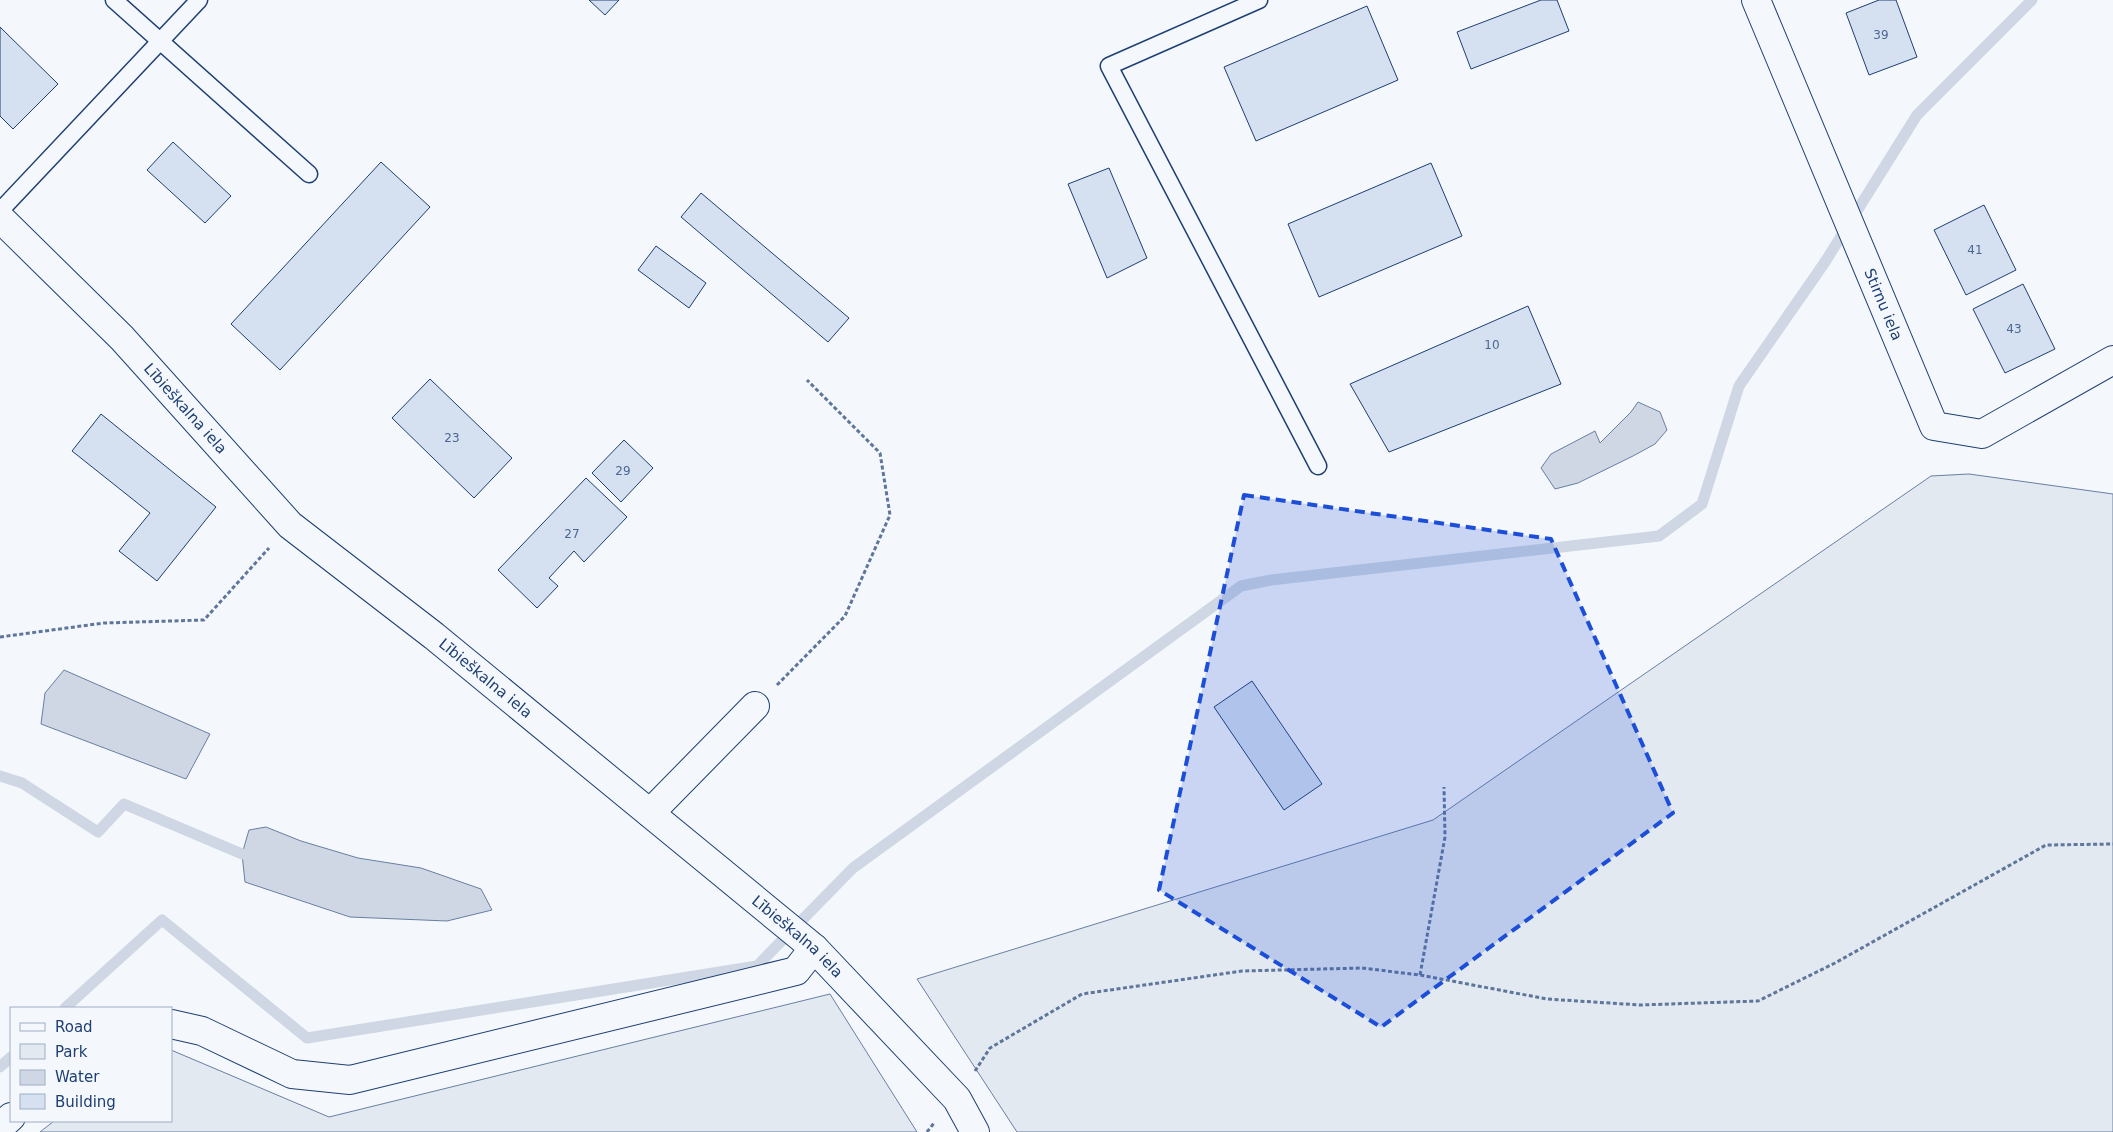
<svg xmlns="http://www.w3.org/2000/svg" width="2113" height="1132" viewBox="0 0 2113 1132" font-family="'DejaVu Sans',sans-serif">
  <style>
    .green { fill: #e3e9f0; stroke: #687fa3 }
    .water { fill: #cfd7e4; stroke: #687fa3 }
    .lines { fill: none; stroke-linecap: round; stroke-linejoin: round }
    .stream { stroke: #cfd7e4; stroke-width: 11 }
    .building { fill: #d5e0f0; stroke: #1d3f73 }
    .service-casing { stroke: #1d3f73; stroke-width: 19 }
    .minor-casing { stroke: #1d3f73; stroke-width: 30 }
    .path { stroke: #5e769c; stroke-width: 3; stroke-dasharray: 4 2.5; stroke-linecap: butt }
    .service { stroke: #f4f7fb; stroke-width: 16 }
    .minor { stroke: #f4f7fb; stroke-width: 28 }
    .marked { fill: #1d4ed8; fill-opacity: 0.2; stroke: #1d4ed8; stroke-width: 4; stroke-dasharray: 10 6; stroke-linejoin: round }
    .labels { text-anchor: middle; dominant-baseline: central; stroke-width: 4; stroke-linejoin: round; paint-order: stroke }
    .number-label { font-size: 12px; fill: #4b6792 }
    .street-label { font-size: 15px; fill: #1d3f73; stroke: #f4f7fb }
  </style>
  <rect width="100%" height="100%" fill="#f4f7fb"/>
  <!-- green -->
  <path class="green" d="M1969 474 2113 494V1132H1017L917 979 1433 820 1931 476Z
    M830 994 917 1132H40L54 1121H171V1050L329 1117Z"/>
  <!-- water -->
  <path class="water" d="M1638 402 1660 412 1667 430 1655 444 1633 456 1578 483 1555 489 1541 468 1551 454 1595 431 1600 443 1631 412Z
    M64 670 210 734 186 779 41 724 45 693Z
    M266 827 301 841 358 858 421 868 481 889 492 910 447 921 350 917 245 882 242 854 249 830Z"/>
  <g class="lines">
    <!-- stream -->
    <path class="stream" d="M0 776 22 783 98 832 124 804 242 854
      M65 1008 162 920 307 1038 757 966 853 868 1241 586 1271 580 1659 536 1702 504 1739 386 1825 262 1917 115 2032 0
      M0 1067 11 1057"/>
  </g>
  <!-- building -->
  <path class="building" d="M589 0H619L605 15Z
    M1541 0H1557L1569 31 1471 69 1457 32Z
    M1879 0H1896L1917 57 1869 75 1846 13Z
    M1367 6 1398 80 1256 141 1224 67Z
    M0 27 58 84 13 129 0 116Z
    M173 142 231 196 205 223 147 170Z
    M381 162 430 207 280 370 231 324Z
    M1431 163 1462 236 1319 297 1288 224Z
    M1109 168 1147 258 1107 278 1068 184Z
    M701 193 849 318 828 342 681 217Z
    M1984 205 2016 270 1966 295 1934 230Z
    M656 246 706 283 689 308 638 270Z
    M2023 284 2055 349 2005 373 1973 309Z
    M1528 306 1561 384 1389 452 1350 384Z
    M430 379 512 458 474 498 392 418Z
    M101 414 216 507 157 581 119 551 150 513 72 451Z
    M624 440 653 468 621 502 592 473Z
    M586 478 627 517 584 562 574 551 549 578 558 586 537 608 498 570Z
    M1252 681 1322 784 1284 810 1214 707Z"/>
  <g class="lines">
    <!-- service casing -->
    <g class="service-casing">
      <path id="service" d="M114 0 309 174
        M1259 0 1109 66 1318 466
        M0 211 199 0"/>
    </g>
    <!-- minor casing -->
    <g class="minor-casing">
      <g id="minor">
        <path id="s1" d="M1756 0 1934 426 1982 434 2113 360"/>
        <path id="s2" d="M0 218 122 338 290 525 434 636 814 948 957 1099 975 1132"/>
        <path d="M650 813 755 706"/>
        <path d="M171 1024 202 1031 292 1074 350 1080 796 971 814 948"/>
        <path d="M0 1127 11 1117"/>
      </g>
    </g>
    <!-- path -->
    <path class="path" d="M0 637 104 623 204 620 269 548
      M777 685 845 616 890 515 880 453 807 380
      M1420 975 1445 837 1444 787
      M975 1071 990 1048 1082 994 1242 971 1362 968 1420 975 1547 999 1640 1005 1758 1001 1835 963 2046 845 2113 844
      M927 1132 934 1123"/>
    <!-- service -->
    <use href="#service" class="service"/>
    <!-- minor -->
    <use href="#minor" class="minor"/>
  </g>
  <!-- marked area -->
  <path class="marked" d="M1244 495 1551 539 1673 813 1381 1027 1159 890Z"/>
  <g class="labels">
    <!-- number labels -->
    <g class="number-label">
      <text x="1881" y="35">39</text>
      <text x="1975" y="250">41</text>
      <text x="2014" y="329">43</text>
      <text x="1492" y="345">10</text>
      <text x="452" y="438">23</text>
      <text x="623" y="471">29</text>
      <text x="572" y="534">27</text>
    </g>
    <!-- street labels -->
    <g class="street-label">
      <text stroke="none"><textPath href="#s1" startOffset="330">Stirnu iela</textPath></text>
      <text stroke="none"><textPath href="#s2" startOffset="266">Lībieškalna iela</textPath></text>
      <text stroke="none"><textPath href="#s2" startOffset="671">Lībieškalna iela</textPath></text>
      <text stroke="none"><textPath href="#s2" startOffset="1076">Lībieškalna iela</textPath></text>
    </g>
  </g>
  <!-- legend -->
  <rect x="10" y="1007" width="162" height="115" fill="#f4f7fb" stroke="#9eadc5"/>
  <rect x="20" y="1023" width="25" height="8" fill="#f4f7fb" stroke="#9eadc5"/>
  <text x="55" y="1032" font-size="15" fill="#1d3f73">Road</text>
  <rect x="20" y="1044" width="25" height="15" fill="#e3e9f0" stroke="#9eadc5"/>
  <text x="55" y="1057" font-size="15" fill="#1d3f73">Park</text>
  <rect x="20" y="1070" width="25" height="15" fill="#cfd7e4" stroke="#9eadc5"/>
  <text x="55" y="1082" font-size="15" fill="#1d3f73">Water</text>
  <rect x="20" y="1094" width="25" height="15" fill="#d5e0f0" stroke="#9eadc5"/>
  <text x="55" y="1107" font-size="15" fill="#1d3f73">Building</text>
</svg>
